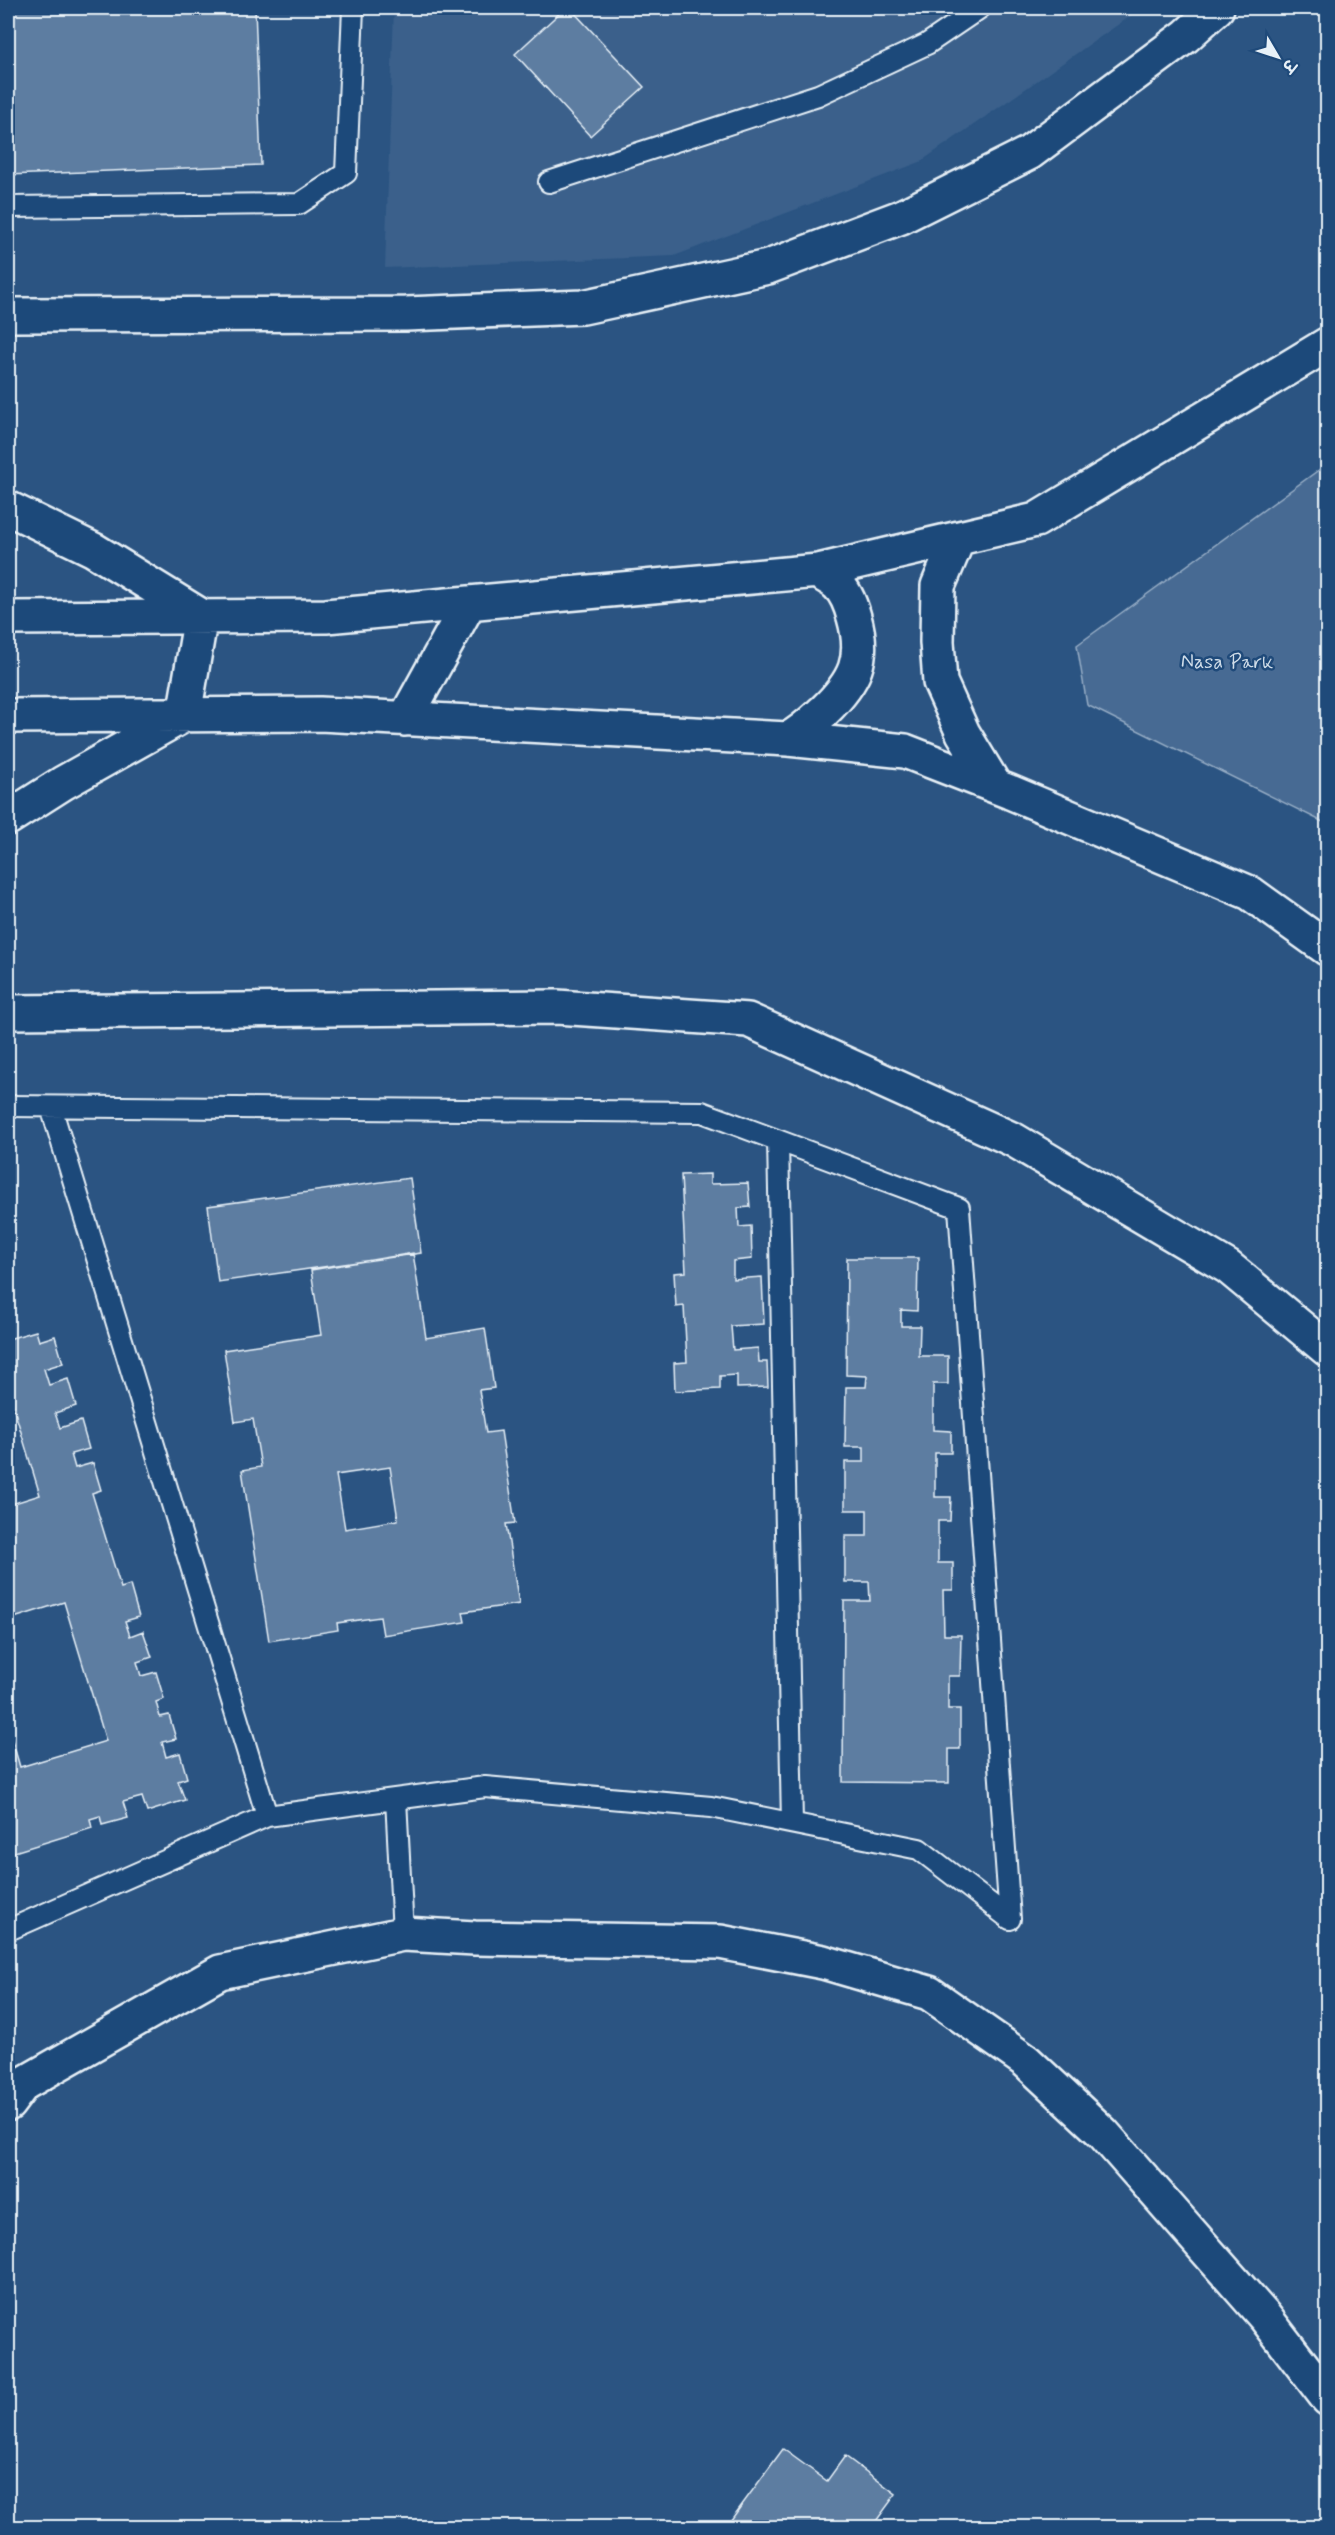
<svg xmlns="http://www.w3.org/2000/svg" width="1335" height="2535" viewBox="0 0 1335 2535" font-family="Mynerve,'Playpen Sans Deva',sans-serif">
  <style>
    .built { fill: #3a608b }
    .green { fill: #476b93; stroke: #98aec6; stroke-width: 1.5 }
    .building { fill: #5d7da1; stroke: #e8f1f8; stroke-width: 1.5; fill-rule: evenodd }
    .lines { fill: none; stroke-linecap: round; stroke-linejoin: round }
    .service-casing { stroke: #e8f1f8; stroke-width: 24 }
    .tertiary-casing { stroke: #e8f1f8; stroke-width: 38 }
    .service { stroke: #1f4a7a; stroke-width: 20 }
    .tertiary { stroke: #1f4a7a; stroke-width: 33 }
    .labels { text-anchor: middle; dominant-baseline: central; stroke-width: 5; stroke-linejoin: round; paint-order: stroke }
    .park-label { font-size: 20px; fill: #d0dde9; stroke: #1f4a7a }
  </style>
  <rect width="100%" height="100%" fill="#2b5482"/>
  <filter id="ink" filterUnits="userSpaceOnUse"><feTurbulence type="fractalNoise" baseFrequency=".0167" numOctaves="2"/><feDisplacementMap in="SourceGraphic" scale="12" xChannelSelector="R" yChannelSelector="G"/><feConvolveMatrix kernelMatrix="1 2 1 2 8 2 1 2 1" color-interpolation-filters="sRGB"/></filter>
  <g filter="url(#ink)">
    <!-- built -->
    <path class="built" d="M394 8H1142L920 162 674 256 385 268Z"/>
    <!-- green -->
    <path class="green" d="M1327 464V824L1087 705 1077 645Z"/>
    <!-- building -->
    <path class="building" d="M8 8H255L261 165 8 175Z
      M565 8H570L644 87 590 136 515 54Z
      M710 1174V1184L748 1183 750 1207 738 1208 739 1227 751 1226 752 1259 733 1261V1279L762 1277 764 1324 731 1326 733 1350 758 1348 759 1362H767L768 1387 737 1388V1375L720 1376V1389L675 1391 674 1363 687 1362 684 1306 676 1307 674 1273 686 1272 681 1175Z
      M410 1178 421 1253 218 1282 208 1206Z
      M413 1253 426 1338 485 1328 494 1388 479 1390 486 1433 501 1431 515 1523 506 1524 519 1604 463 1612 465 1622 383 1635 380 1617 337 1623 338 1630 269 1641 242 1470 261 1467 253 1419 235 1422 224 1350 321 1335 311 1270ZM390 1467 398 1520 345 1529 336 1475Z
      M847 1258H918L917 1311 901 1310V1326H920L919 1356H948V1384H933V1430L951 1431V1453H935V1497H951L950 1521H938V1563H953V1590H943L944 1635H961L960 1676H948V1709H960V1749H949V1783L843 1782 844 1601H870L869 1582H845V1536H867V1510H845V1462H864V1447H845L846 1387H866L867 1376 846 1375Z
      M36 1331 39 1341 55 1336 63 1363 44 1369 49 1385 68 1379 76 1406 55 1413 60 1428 81 1421 89 1449 71 1454 75 1468 93 1463 101 1490 92 1493 121 1588 130 1585 139 1617 125 1621 130 1636 143 1631 152 1657 137 1662 141 1676 156 1672 164 1699 156 1702 160 1717 169 1715 176 1739 162 1742 166 1757 180 1753 187 1778 178 1781 185 1800 147 1812 142 1797 123 1802 128 1818 102 1825 100 1816 90 1819 92 1828 8 1854V1726L20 1767 106 1741 64 1602 8 1620V1505L40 1495 8 1389V1339Z
      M783 2449 827 2481 845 2456 896 2494 871 2528H725Z"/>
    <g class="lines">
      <!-- service casing -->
      <g class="service-casing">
        <path id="service" d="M549 182 818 95 927 44 980 8
          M8 207 299 204 346 173 353 8
          M8 1106 702 1112 959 1208 1010 1919
          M51 1107 267 1816
          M778 1141 792 1823
          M396 1799 403 1934
          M8 1928H13L267 1816 485 1787 711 1807 919 1849 1010 1919"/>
      </g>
      <!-- tertiary casing -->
      <g class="tertiary-casing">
        <path id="tertiary" d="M8 315 406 314 583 307 768 267 901 217 1029 153 1186 36 1217 8
          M8 508 94 550 201 616 184 715 63 783 8 818
          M958 539 938 586 937 642 940 682 963 733 995 786
          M8 618 326 616 818 571 1036 520 1328 344
          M8 716 320 714 788 739 905 751 1010 792 1250 893 1328 949
          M405 719 469 603
          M788 739C802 732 812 722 824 711 855 681 866 659 854 617 851 606 846 592 837 584 832 579 824 576 818 571
          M8 1012 557 1007 748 1020 1014 1140 1228 1267 1328 1350
          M8 2104 23 2084 220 1972 403 1934 475 1938 720 1942 823 1962 929 1993 1026 2061 1103 2133 1265 2317 1328 2399"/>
      </g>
      <!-- service -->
      <use href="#service" class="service"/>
      <!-- tertiary -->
      <use href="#tertiary" class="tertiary"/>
    </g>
  </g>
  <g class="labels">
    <!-- park labels -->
    <g class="park-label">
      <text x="1227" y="662">Nasa Park</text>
    </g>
  </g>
  <!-- margin -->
  <rect width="1335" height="2535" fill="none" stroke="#1f4a7a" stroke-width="30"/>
  <rect x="15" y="15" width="1305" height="2505" fill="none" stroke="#e8f1f8" stroke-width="2" filter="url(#ink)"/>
  <!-- north arrow -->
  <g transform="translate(1278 57) rotate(129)" stroke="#1f4a7a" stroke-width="4.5" paint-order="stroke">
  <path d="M0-4.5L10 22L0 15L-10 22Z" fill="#e8f1f8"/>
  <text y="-9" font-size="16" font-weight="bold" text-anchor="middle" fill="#e8f1f8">उ</text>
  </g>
</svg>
